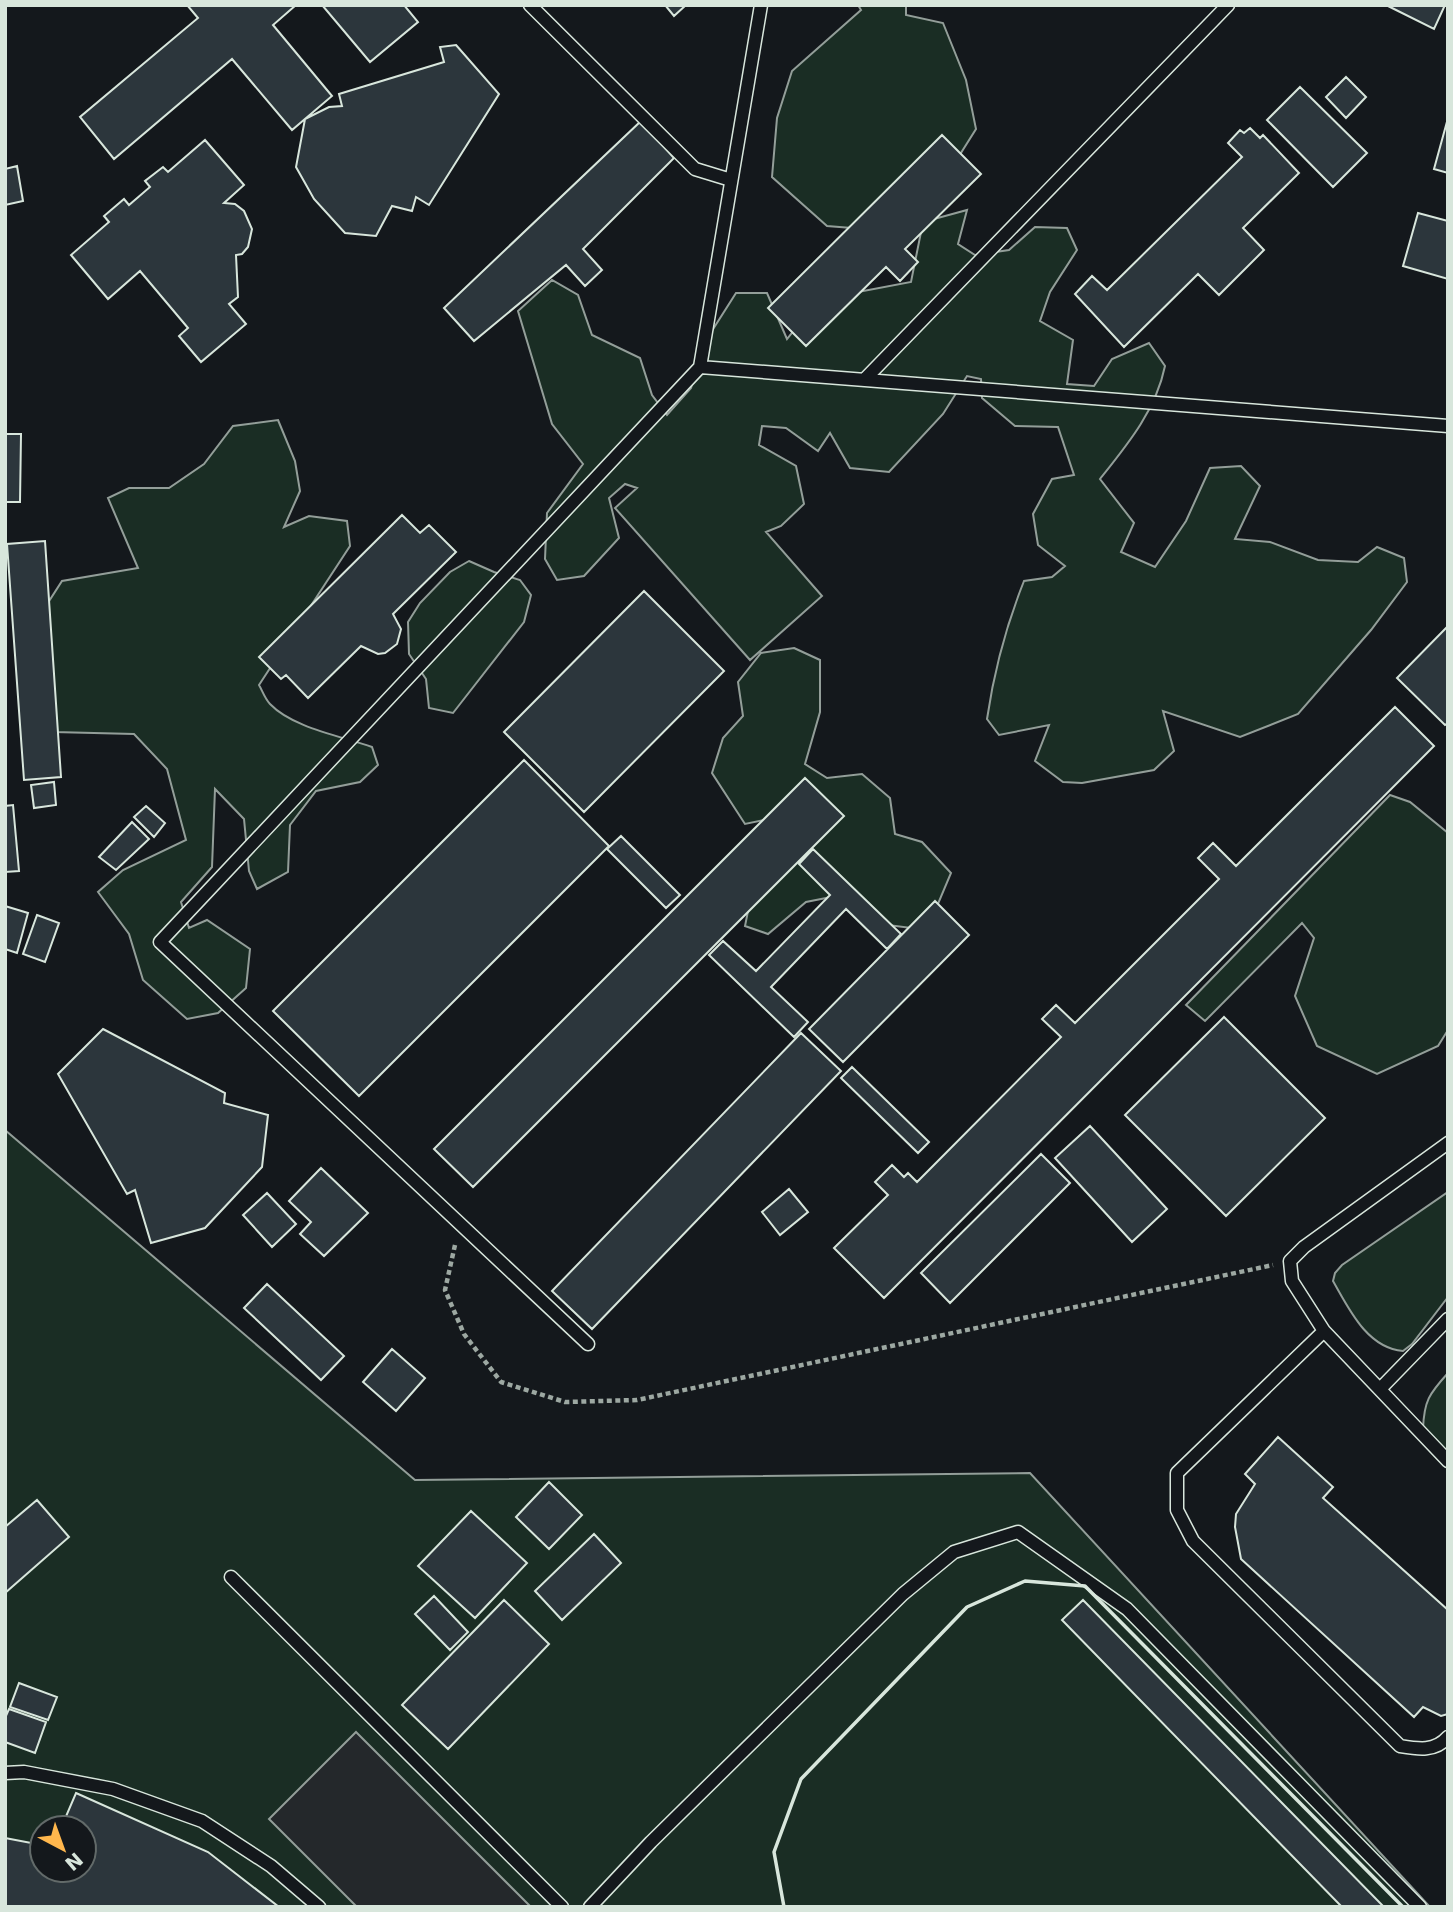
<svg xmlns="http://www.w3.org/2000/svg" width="1453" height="1912" viewBox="0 0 1453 1912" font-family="'DejaVu Sans',sans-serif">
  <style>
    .green { fill: #1a2d24; stroke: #939e99; stroke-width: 2; fill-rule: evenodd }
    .parking { fill: #24282b; stroke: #939e99; stroke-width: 2 }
    .building { fill: #2c363c; stroke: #d8e6dc; stroke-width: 2 }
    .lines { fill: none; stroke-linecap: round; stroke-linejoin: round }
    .service-casing { stroke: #d8e6dc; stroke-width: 15 }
    .path { stroke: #9da8a2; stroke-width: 4.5; stroke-dasharray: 5 3.5; stroke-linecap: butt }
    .service { stroke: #14181c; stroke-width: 12 }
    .wall { stroke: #d8e6dc; stroke-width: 3.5 }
  </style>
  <rect width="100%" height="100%" fill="#14181c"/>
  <!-- green -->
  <path class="green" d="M858 5H906V15L943 23 966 80 976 129 942 183 877 230 827 226 772 177 777 118 792 71 861 10Z
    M967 210 958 244 975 255 1009 250 1035 227 1067 228 1077 250 1050 292 1040 321 1073 340 1067 384 1094 386 1112 359 1149 343 1165 366C1156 410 1128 444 1100 479L1134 523 1121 552 1155 567 1186 521 1210 468 1241 466 1260 486 1235 539 1270 542 1318 560 1358 562 1377 547 1404 558 1407 582 1371 630 1298 714 1240 737 1163 711 1174 751 1154 770 1082 783 1063 782 1035 761 1049 725 999 735 987 719C994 671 1006 626 1024 581L1052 577 1065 566 1038 545 1033 514 1052 479 1074 475 1058 427 1015 426 982 398 981 379 967 376 943 414 889 472 850 468 830 433 818 451 786 428 762 426 759 445 796 466 804 504 781 526 766 532 822 596 750 660 615 508 637 488 625 484 609 498 619 538 584 576 557 580 545 559 547 513 583 464 552 424 518 311 552 280 578 295 592 335 640 358 652 395 667 415 691 388 703 345 736 293H767L787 339 814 305 837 296 911 282 923 222Z
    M278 420 295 461 300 491 284 527 309 516 347 521 350 546 259 685C262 690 265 699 270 704 293 728 341 736 372 747L378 765 360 782 316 791 290 825 288 872 257 889 249 871 244 819 215 789 212 867 181 902 189 928 207 920 250 949 246 988 218 1013 187 1019 143 980 129 934 98 892 123 870 186 840 167 769 134 734 54 732 35 623 62 581 138 568 108 498 129 488H169L204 464 233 426Z
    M469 561 494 572 520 580 531 595 524 622 453 713 429 708 426 679 409 654 408 622 420 603 450 572Z
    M794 648 820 660V712L805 764 827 778 862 774 890 798 895 834 922 842 951 873 927 930 872 923 846 894 806 902 768 934 745 926 755 876 810 810 745 824 712 773 723 738 743 716 738 682 761 653Z
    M1390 795 1410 802 1448 833V1030L1438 1046 1377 1074 1317 1046 1295 996 1314 938 1302 923 1205 1021 1186 1005Z
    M5 1130 415 1480 1030 1473 1430 1907H5ZM42 1828H84V1870H42Z
    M1448 1192V1297L1412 1344 1403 1351C1367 1348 1349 1309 1333 1281L1335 1273 1342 1265Z
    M1448 1373V1458L1423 1429C1424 1401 1429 1394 1448 1373Z"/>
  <!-- parking -->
  <path class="parking" d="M356 1732 531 1907H357L269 1819Z"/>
  <!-- building -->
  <path class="building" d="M187 5H296L273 25 332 96 292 130 232 59 114 159 80 117 198 18Z
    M322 5H404L418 22 370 62Z
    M665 5H686L674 16Z
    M1386 5H1445L1434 29Z
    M456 45 499 94 429 205 416 197 412 211 392 206 376 236 345 233 314 199 296 167 305 119 329 107 342 106 339 94 444 62 440 47Z
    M1346 77 1366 97 1346 118 1326 97Z
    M1300 87 1367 153 1333 187 1267 120Z
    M1448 118V173L1434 169Z
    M641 121 674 158 583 249 602 270 585 286 566 265 474 341 444 308Z
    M1250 128 1260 138 1263 135 1299 173 1243 228 1264 250 1219 295 1198 274 1124 347 1075 294 1092 276 1107 290 1242 157 1228 143 1240 130 1244 133Z
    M942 135 981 174 905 249 918 262 900 281 886 267 806 346 768 308Z
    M205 140 244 185 224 203 235 204 244 211 252 229 248 247 242 254 236 255 238 297 229 304 246 324 201 362 179 336 188 328 140 271 108 299 71 255 109 222 104 216 124 199 129 205 150 187 145 181 163 167 168 172Z
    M17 166 23 201 5 205V169Z
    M1418 213 1448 221V279L1403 266Z
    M5 434H21L20 502H5Z
    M402 515 420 533 429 525 456 552 393 614 401 629 397 644 385 653 378 654 361 646 308 698 286 675 281 679 259 657Z
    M45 541 61 777 24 780 7 544Z
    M644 591 724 671 584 812 504 732Z
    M1448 626V723L1445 725 1397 678Z
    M1395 707 1434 746 884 1298 834 1248 888 1195 875 1182 892 1165 904 1177 908 1173 917 1182 1061 1037 1042 1019 1056 1005 1075 1023 1219 879 1198 858 1213 843 1236 866Z
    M524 760 609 846 359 1096 273 1011Z
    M805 778 844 816 473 1187 434 1149Z
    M54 782 56 805 34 808 31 785Z
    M13 805 19 871 5 872V806Z
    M146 806 165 823 154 837 134 817Z
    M132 822 149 839 116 870 99 857Z
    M621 836 680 895 666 908 607 849Z
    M813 849 901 934 887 949 846 909 771 987 808 1022 794 1037 709 955 723 941 756 971 830 895 799 864Z
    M935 901 969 935 843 1062 809 1029Z
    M5 906 28 913 17 953 5 949Z
    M37 915 59 923 45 962 23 954Z
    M1224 1017 1325 1118 1226 1216 1125 1115Z
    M103 1029 225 1093 224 1103 268 1115 262 1167 205 1228 151 1243 135 1190 127 1194 58 1074Z
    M801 1033 841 1071 592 1329 552 1291Z
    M852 1067 929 1142 918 1153 841 1078Z
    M1090 1126 1167 1209 1132 1242 1055 1158Z
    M1041 1154 1070 1183 950 1303 921 1273Z
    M321 1168 368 1213 324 1256 300 1234 311 1222 289 1201Z
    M789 1189 808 1212 780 1235 762 1212Z
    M267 1193 296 1224 272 1247 243 1215Z
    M267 1284 344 1356 321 1380 244 1308Z
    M392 1349 425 1378 396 1411 363 1382Z
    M1278 1437 1333 1487 1323 1498 1448 1610V1714L1441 1716 1423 1707 1414 1717 1241 1559 1235 1527 1236 1514 1255 1484 1245 1474Z
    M549 1482 582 1515 549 1549 516 1517Z
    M37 1500 69 1537 5 1593V1527Z
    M471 1511 527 1563 475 1618 418 1566Z
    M594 1534 621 1563 562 1620 535 1591Z
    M434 1596 468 1632 450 1650 415 1614Z
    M504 1600 549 1644 448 1749 402 1705Z
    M1083 1600 1384 1907H1342L1062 1620Z
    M19 1683 57 1697 48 1720 10 1707Z
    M9 1709 46 1722 35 1753 5 1742V1718Z
    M76 1793 208 1852 279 1907H5V1838L42 1845V1870H84V1828H61Z"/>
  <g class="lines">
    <!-- service casing -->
    <g class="service-casing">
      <path id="service" d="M530 5 695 169 731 180
        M700 367 761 5
        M864 380 1228 5
        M1448 1143 1304 1247 1290 1261 1292 1281 1324 1331 1448 1461
        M1324 1331 1177 1473V1510L1193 1541 1400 1746C1418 1749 1435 1752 1448 1737
        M588 1344 160 942 700 367 1448 426
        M1380 1389 1448 1319
        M231 1577 562 1907
        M5 1773 24 1772 113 1789 202 1821 271 1866 319 1907
        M590 1907 651 1842 903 1594 954 1552 1018 1532 1127 1609 1420 1907"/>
    </g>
    <!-- path -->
    <path class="path" d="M455 1245 445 1290 464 1334 501 1382 565 1402 637 1400 1273 1265"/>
    <!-- service -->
    <use href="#service" class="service"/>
    <!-- wall -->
    <path class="wall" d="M784 1907 774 1852 801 1779 967 1607 1025 1581 1085 1586 1403 1907"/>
  </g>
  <!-- border -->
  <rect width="1453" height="1912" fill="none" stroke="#d8e6dc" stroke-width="14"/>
  <!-- north arrow -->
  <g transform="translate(63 1849) rotate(139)"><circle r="33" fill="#14181c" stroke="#626a69" stroke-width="2"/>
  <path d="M0-5L12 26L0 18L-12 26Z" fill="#ffb74d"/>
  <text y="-10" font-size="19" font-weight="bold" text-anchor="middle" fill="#d8e6dc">N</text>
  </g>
</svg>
